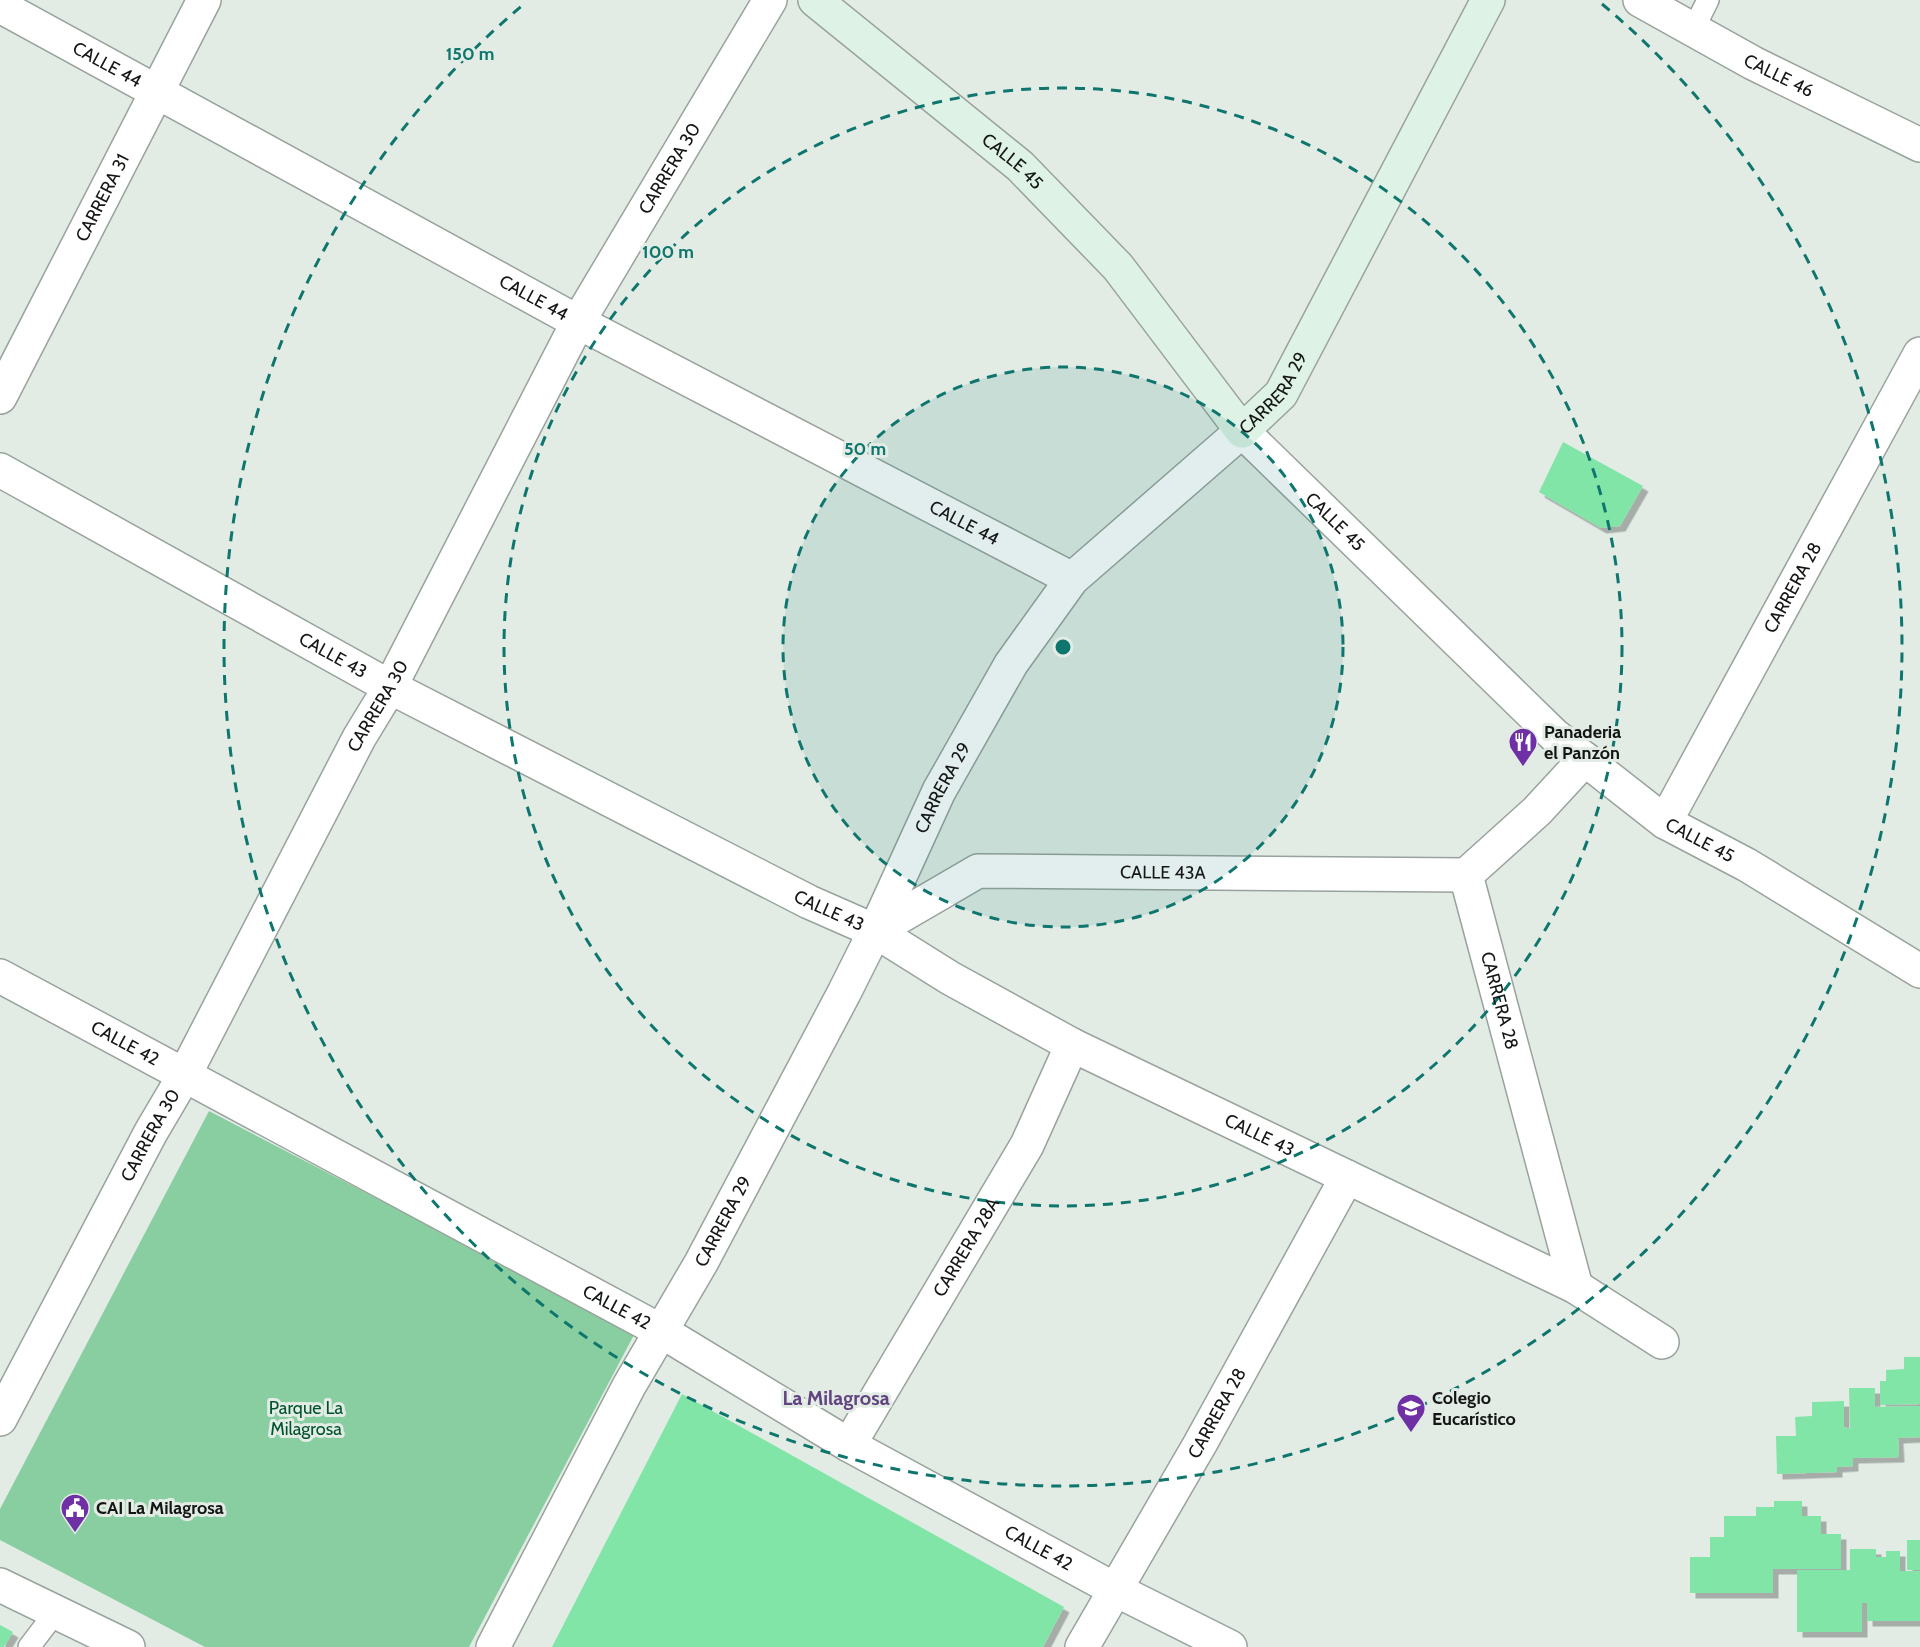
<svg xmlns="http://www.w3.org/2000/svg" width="1920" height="1647" viewBox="0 0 1920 1647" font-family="Cabin,sans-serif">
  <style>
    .green { fill: #88cea1 }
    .building { fill: #81e5a7; filter: url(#shadow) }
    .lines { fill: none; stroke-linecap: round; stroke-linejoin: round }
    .service-casing { stroke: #99a29c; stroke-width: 24 }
    .minor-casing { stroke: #99a29c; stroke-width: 36 }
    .tertiary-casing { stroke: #99a29c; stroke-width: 36 }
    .secondary-casing { stroke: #99a29c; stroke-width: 36 }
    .service { stroke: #fff; stroke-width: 21 }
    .minor { stroke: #fff; stroke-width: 33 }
    .tertiary { stroke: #fff; stroke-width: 33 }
    .secondary { stroke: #def2e5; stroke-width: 33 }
    .ring { fill: none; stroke: #0f766e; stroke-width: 3; stroke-dasharray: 10 8 }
    .labels { text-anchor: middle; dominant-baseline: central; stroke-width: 6; stroke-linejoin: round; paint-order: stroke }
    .street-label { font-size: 18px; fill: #141715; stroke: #e2ece5 }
    .poi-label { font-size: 18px; font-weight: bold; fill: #141715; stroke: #e2ece5; text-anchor: start }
    .park-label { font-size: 18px; fill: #01532d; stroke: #e2ece5 }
    .neighbourhood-label { font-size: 20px; font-weight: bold; fill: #624480; stroke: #e2ece5 }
    .centre { fill: #0f766e; stroke: #e2ece5; stroke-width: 3 }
    .ring-label { font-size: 18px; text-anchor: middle; font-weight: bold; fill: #0f766e; stroke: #e2ece5; stroke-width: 6; stroke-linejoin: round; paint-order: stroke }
  </style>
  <defs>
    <filter id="shadow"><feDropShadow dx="5.5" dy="5.5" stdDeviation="0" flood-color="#0004"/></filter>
  </defs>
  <rect width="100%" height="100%" fill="#e2ece5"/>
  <!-- green -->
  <path class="green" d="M209 1111 635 1333 469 1647H205L0 1540V1509Z"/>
  <!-- building -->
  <path class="building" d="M1563 442 1643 486 1620 526 1601 528 1539 492Z
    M1904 1357H1920V1404L1880 1405V1381H1886V1370L1904 1369Z
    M1849 1388H1875V1407L1920 1406V1437L1898 1438 1899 1457 1853 1458V1466L1837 1467V1472L1777 1474 1776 1436H1796L1795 1417 1812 1416V1402L1844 1401V1427L1850 1429Z
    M682 1394 1064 1607 1043 1647H552Z
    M1774 1501H1802V1516H1821V1534H1841V1569H1773V1593H1690V1557H1710V1537H1724V1516H1756V1507H1774Z
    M1907 1540H1920V1570H1907Z
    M1850 1549H1876V1557H1886V1551H1900V1571H1920V1621H1867V1603H1862V1632H1797V1570H1850Z
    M0 1625 13 1632 4 1647H0Z"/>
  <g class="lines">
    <!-- service casing -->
    <g class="service-casing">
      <path id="service" d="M1693 30 1708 0
        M29 1647 55 1613"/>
    </g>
    <!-- minor casing -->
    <g class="minor-casing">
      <g id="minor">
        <path id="s1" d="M1640 0 1753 63 1920 145"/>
        <path id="s2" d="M0 6 578 322 1072 579"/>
        <path id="s3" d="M0 397 204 0"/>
        <path id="s4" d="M0 470 390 687 809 902 875 931 950 978 1072 1045 1576 1287 1662 1342"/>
        <path id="s5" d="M1665 822 1920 354"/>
        <path id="s6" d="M1466 875 1576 1287"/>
        <path d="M1466 875 1537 811 1585 759"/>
        <path id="s7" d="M875 931 978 871 1466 875"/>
        <path id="s8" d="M0 976 661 1331 849 1445 1114 1589 1230 1647"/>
        <path id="s9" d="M849 1445 1027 1145 1072 1045"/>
        <path d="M0 1585 128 1647"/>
        <path id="s10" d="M493 1647 629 1386 701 1263 844 993 875 931 939 791 1011 664 1072 579 1242 431"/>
        <path id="s11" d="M1082 1647 1200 1444 1347 1177"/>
      </g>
    </g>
    <!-- tertiary casing -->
    <g class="tertiary-casing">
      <g id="tertiary">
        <path id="s12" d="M1242 431 1554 735 1665 822 1747 865 1920 971"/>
        <path id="s13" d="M0 1419 151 1132 184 1076 359 738 390 687 578 322 770 0"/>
      </g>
    </g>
    <!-- secondary casing -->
    <g class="secondary-casing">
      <g id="secondary">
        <path id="s14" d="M815 0 1020 166 1118 267 1242 431 1281 394 1488 0"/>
      </g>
    </g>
    <!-- service -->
    <use href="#service" class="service"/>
    <!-- minor -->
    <use href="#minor" class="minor"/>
    <!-- tertiary -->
    <use href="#tertiary" class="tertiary"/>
    <!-- secondary -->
    <use href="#secondary" class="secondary"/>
  </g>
  <!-- distance rings -->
  <circle cx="1063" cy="647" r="280" fill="#0f766e" fill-opacity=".12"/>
  <g class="ring">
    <circle cx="1063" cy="647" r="280"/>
    <circle cx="1063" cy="647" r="559"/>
    <path d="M1602 4A839 839 0 1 1 524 4"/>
  </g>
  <!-- icons -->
  <defs>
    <g id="restaurant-pin" transform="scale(1.5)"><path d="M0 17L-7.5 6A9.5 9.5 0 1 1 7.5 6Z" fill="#6f30a5" stroke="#e2ece5"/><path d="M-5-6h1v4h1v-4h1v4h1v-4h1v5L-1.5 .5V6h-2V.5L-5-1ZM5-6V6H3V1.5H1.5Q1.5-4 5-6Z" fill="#fff"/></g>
    <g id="school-pin" transform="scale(1.5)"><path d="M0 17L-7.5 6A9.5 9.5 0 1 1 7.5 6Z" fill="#6f30a5" stroke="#e2ece5"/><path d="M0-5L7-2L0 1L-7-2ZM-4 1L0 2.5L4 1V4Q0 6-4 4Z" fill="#fff"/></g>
    <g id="civic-pin" transform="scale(1.5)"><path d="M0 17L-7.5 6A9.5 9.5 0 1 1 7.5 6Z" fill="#6f30a5" stroke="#e2ece5"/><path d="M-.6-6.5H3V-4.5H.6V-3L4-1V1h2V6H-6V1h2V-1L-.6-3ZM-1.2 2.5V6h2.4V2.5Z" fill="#fff"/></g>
  </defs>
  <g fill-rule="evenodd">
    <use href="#restaurant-pin" x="1523" y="742"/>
    <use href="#school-pin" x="1411" y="1408"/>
    <use href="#civic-pin" x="75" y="1508"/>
  </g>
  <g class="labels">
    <!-- street labels -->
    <g class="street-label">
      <text stroke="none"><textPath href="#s2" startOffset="122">CALLE 44</textPath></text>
      <text stroke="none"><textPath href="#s1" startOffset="158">CALLE 46</textPath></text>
      <text stroke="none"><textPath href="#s14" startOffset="255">CALLE 45</textPath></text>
      <text stroke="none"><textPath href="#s13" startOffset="1419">CARRERA 30</textPath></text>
      <text stroke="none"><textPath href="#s3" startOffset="224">CARRERA 31</textPath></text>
      <text stroke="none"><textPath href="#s2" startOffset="608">CALLE 44</textPath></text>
      <text stroke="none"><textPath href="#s14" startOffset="660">CARRERA 29</textPath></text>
      <text stroke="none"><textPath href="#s2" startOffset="1094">CALLE 44</textPath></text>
      <text stroke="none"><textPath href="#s12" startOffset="130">CALLE 45</textPath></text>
      <text stroke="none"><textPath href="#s5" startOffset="267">CARRERA 28</textPath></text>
      <text stroke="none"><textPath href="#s4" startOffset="381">CALLE 43</textPath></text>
      <text stroke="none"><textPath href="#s13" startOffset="807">CARRERA 30</textPath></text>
      <text stroke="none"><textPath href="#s10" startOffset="970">CARRERA 29</textPath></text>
      <text stroke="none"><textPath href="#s12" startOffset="616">CALLE 45</textPath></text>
      <text stroke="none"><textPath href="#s7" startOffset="304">CALLE 43A</textPath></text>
      <text stroke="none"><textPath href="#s4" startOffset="939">CALLE 43</textPath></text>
      <text stroke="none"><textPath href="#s6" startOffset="130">CARRERA 28</textPath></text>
      <text stroke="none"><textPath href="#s8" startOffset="142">CALLE 42</textPath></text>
      <text stroke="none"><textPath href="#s13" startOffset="321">CARRERA 30</textPath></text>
      <text stroke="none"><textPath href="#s4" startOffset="1425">CALLE 43</textPath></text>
      <text stroke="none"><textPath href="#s10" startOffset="484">CARRERA 29</textPath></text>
      <text stroke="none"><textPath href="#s9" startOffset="230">CARRERA 28A</textPath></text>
      <text stroke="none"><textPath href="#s8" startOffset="700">CALLE 42</textPath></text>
      <text stroke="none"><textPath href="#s11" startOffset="270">CARRERA 28</textPath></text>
      <text stroke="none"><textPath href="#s8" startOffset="1186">CALLE 42</textPath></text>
    </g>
    <!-- poi labels -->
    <g class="poi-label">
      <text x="1544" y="732">Panaderia<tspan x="1544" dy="21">el Panzón</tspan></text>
      <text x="1432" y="1398">Colegio<tspan x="1432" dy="21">Eucarístico</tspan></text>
      <text x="96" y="1508">CAI La Milagrosa</text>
    </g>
    <!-- park labels -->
    <g class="park-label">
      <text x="306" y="1408">Parque La<tspan x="306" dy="21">Milagrosa</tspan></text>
    </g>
    <!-- neighbourhood labels -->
    <g class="neighbourhood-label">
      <text x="836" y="1398">La Milagrosa</text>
    </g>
  </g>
  <circle cx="1063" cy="647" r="9" class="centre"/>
  <g class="ring-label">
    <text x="470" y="60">150 m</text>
    <text x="668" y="258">100 m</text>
    <text x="865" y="455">50 m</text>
  </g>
</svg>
